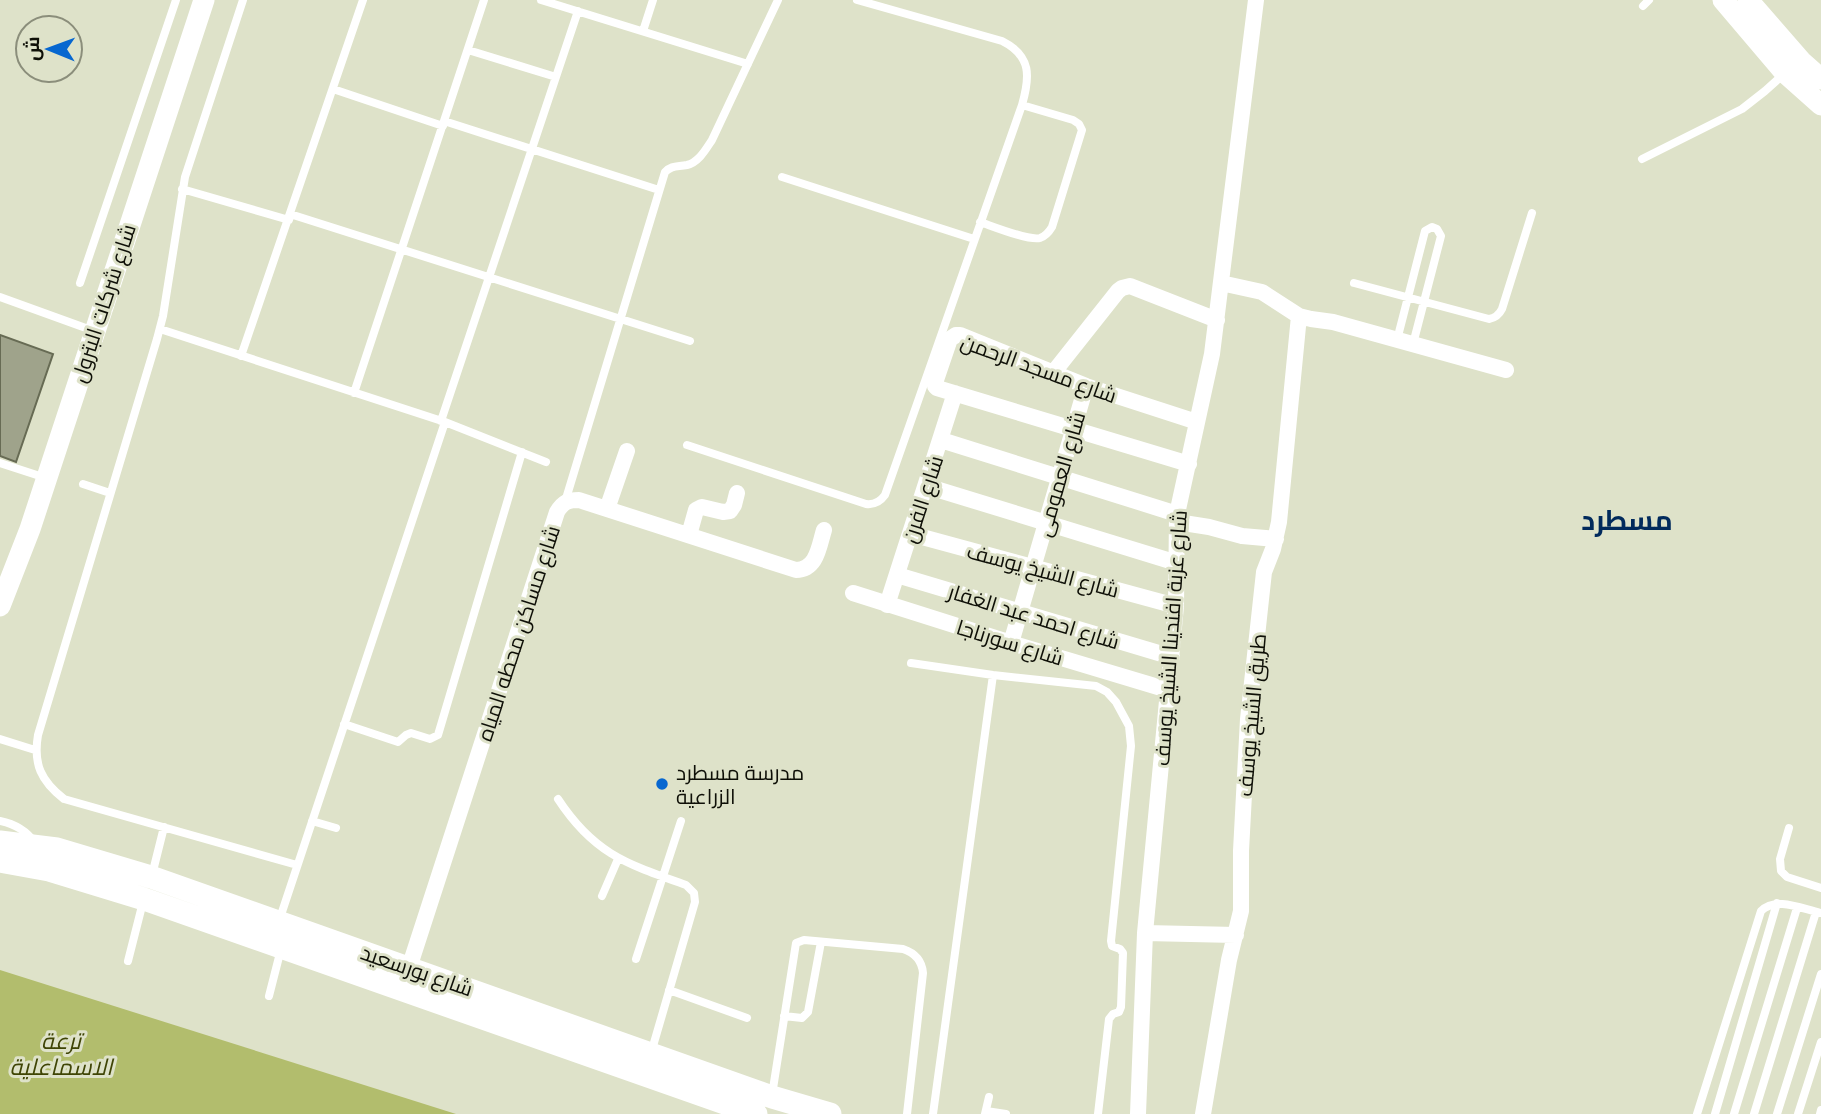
<svg xmlns="http://www.w3.org/2000/svg" width="1821" height="1114" viewBox="0 0 1821 1114" font-family="Ubuntu,Cairo,sans-serif">
  <style>
    .water { fill: #b2bd6d }
    .building { fill: #9fa38b; stroke: #676b54; stroke-width: 2 }
    .lines { fill: none; stroke-linecap: round; stroke-linejoin: round }
    .service { stroke: #fff; stroke-width: 8 }
    .minor { stroke: #fff; stroke-width: 16 }
    .tertiary { stroke: #fff; stroke-width: 21 }
    .secondary { stroke: #fff; stroke-width: 23 }
    .poi-dot { fill: #0767d0; stroke: #dee2c9; stroke-width: 2.5 }
    .labels { text-anchor: middle; dominant-baseline: central; stroke-width: 6; stroke-linejoin: round; paint-order: stroke }
    .street-label { font-size: 21px; fill: #0e0f07; stroke: #dee2c9 }
    .poi-label { font-size: 21px; fill: #0e0f07; stroke: #dee2c9; text-anchor: start }
    .water-label { font-size: 23px; font-style: italic; fill: #3f4505; stroke: #dee2c9 }
    .district-label { font-size: 28px; font-weight: bold; fill: #012a5c; stroke: #dee2c9 }
  </style>
  <rect width="100%" height="100%" fill="#dee2c9"/>
  <!-- water -->
  <path class="water" d="M0 970 456 1114H0Z"/>
  <!-- building -->
  <path class="building" d="M0 335 53 354 16 462 0 456Z"/>
  <g class="lines">
    <!-- service -->
    <path class="service" d="M243 0 185 177 163 316 157 339 38 735C33 764 41 781 64 799L297 865
      M541 0 748 64
      M1643 6 1649 0
      M643 31 653 0
      M468 50 556 77
      M333 89 443 126
      M444 121 659 190
      M1642 159 1742 109 1765 91 1785 73
      M782 177 974 239
      M182 189 289 220
      M290 214 690 341
      M980 222C992 226 1029 241 1040 238 1046 236 1049 232 1052 227L1082 130 1079 124 1073 120 1022 105
      M80 283 176 0
      M1354 283 1489 319C1495 318 1499 315 1502 309L1532 213
      M0 297 94 331
      M160 329 445 422 546 462
      M1397 340 1425 231 1432 227 1437 229 1441 236 1413 344
      M241 356 363 0
      M354 393 484 0
      M441 421 578 11
      M687 445 866 504C874 505 880 502 885 495L1022 105C1030 77 1032 56 1002 41L857 0
      M0 463 46 478
      M83 484 110 493
      M565 502 665 172C672 165 677 167 687 165 699 162 706 149 712 140L778 0
      M911 663 993 675 1096 686 1107 692 1116 702 1129 726 1131 746 1111 941 1112 946 1120 949 1123 953 1121 1007 1119 1012 1113 1014 1109 1019 1098 1114
      M344 724 398 742 406 735 411 733 430 739 438 735 522 452
      M0 739 35 750
      M558 799C594 854 627 864 686 885L694 893 695 902 651 1053
      M0 821C15 824 26 830 35 843
      M312 821 336 828
      M1789 828 1780 859 1781 871 1787 877 1821 888
      M152 875 164 827
      M602 896 618 859
      M279 921 445 422
      M636 959 681 821
      M128 961 143 902
      M669 990 747 1018
      M269 996 281 949
      M784 1016 802 1018 808 1012 821 942
      M772 1095 796 943 804 940 903 949C915 953 922 961 923 973L907 1114
      M986 1111 1006 1114
      M933 1114 993 675
      M985 1114 989 1097
      M1697 1114 1761 911C1776 896 1802 909 1821 913
      M1715 1114 1777 903
      M1734 1114 1797 908
      M1754 1114 1816 912
      M1777 1114 1821 974
      M1798 1114 1821 1042
      M1820 1114 1821 1110"/>
    <!-- minor -->
    <path class="minor" d="M1221 283 1262 292 1299 316 1311 319 1333 322 1506 370
      M1053 373 1118 291 1122 288 1130 286 1217 320
      M941 440 1177 514
      M1189 464 937 388 935 386V383L950 339 956 335H960L1086 386 1197 422
      M926 486 1177 563
      M607 509 627 451
      M1177 522 1209 527 1242 536 1276 539
      M911 534 1176 606
      M689 535 696 510 702 507 723 512 730 511 734 505 737 493
      M897 575 1172 657
      M853 593 1011 643 1168 690
      M887 605 955 393
      M1011 643 1086 386
      M1145 933 1236 935
      M409 968 557 512C563 502 568 500 579 500L796 570C817 570 819 546 824 530
      M1138 1114 1145 933 1176 606 1177 514 1212 354 1256 0
      M1203 1114 1229 960 1241 911V851L1248 719 1264 572 1273 549 1279 522 1299 316"/>
    <!-- tertiary -->
    <path class="tertiary" d="M1723 0 1785 73 1821 105
      M1748 0 1801 61 1821 79
      M0 606 30 529 204 0"/>
    <!-- secondary -->
    <path class="secondary" d="M0 842 57 849 151 877 772 1097 830 1114
      M0 861 49 870 144 899 756 1114"/>
  </g>
  <!-- markers -->
  <circle class="poi-dot" cx="662" cy="784" r="7"/>
  <g class="labels">
    <!-- street labels -->
    <g class="street-label">
      <text transform="translate(103 303) rotate(-72)">شارع شركات البترول</text>
      <text transform="translate(1039 368) rotate(20)">شارع مسجد الرحمن</text>
      <text transform="translate(1060 474) rotate(-74)">شارع العمومى</text>
      <text transform="translate(922 499) rotate(-72)">شارع الفرن</text>
      <text transform="translate(1043 570) rotate(15)">شارع الشيخ يوسف</text>
      <text transform="translate(1034 616) rotate(17)">شارع احمد عبد الغفار</text>
      <text transform="translate(518 633) rotate(-72)">شارع مساكن محطه المياه</text>
      <text transform="translate(1170 638) rotate(-86)">شارع عزبة افندينا الشيخ يوسف</text>
      <text transform="translate(1010 642) rotate(17)">شارع سورناجا</text>
      <text transform="translate(1251 715) rotate(-85)">طريق الشيخ يوسف</text>
      <text transform="translate(417 970) rotate(19)">شارع بورسعيد</text>
    </g>
    <!-- poi labels -->
    <g class="poi-label">
      <text x="676" y="772">مدرسة مسطرد<tspan x="676" dy="24">الزراعية</tspan></text>
    </g>
    <!-- water labels -->
    <g class="water-label">
      <text x="61" y="1040">ترعة<tspan x="61" dy="26">الاسماعلية</tspan></text>
    </g>
    <!-- district labels -->
    <g class="district-label">
      <text x="1627" y="519">مسطرد</text>
    </g>
  </g>
  <!-- north arrow -->
  <g transform="translate(49 49) rotate(271)"><circle r="33" fill="#dee2c9" stroke="#8b8e7b" stroke-width="2"/>
  <path d="M0-5L12 26L0 18L-12 26Z" fill="#0767d0"/>
  <text y="-10" font-size="19" font-weight="bold" text-anchor="middle" fill="#0e0f07">ش</text>
  </g>
</svg>
